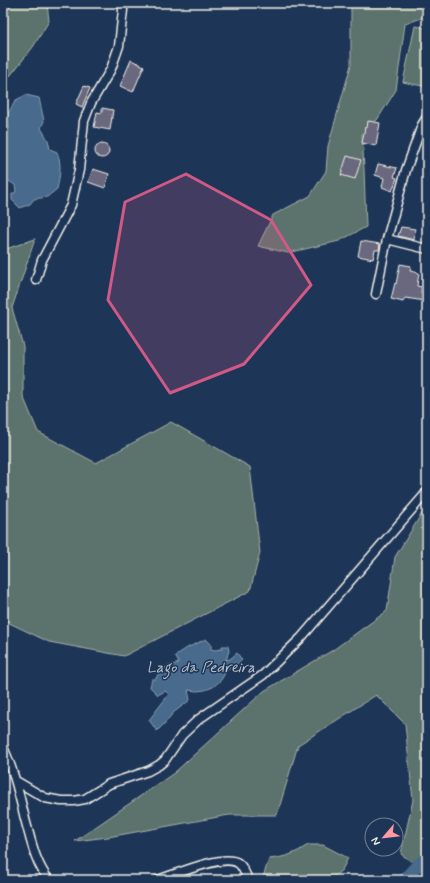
<svg xmlns="http://www.w3.org/2000/svg" width="430" height="883" viewBox="0 0 430 883" font-family="Mynerve,sans-serif">
  <style>
    .green { fill: #5c726d; stroke: #a8b2aa }
    .water { fill: #466a8d; stroke: #8ca0b1 }
    .lines { fill: none; stroke-linecap: round; stroke-linejoin: round }
    .river { stroke: #466a8d; stroke-width: 13 }
    .building { fill: #6a687e; stroke: #f4f1e8 }
    .minor-casing { stroke: #f4f1e8; stroke-width: 11 }
    .minor { stroke: #1d3557; stroke-width: 8 }
    .marked { fill: #d15985; fill-opacity: 0.2; stroke: #d15985; stroke-width: 3; stroke-linejoin: round }
    .labels { text-anchor: middle; dominant-baseline: central; stroke-width: 3; stroke-linejoin: round; paint-order: stroke }
    .water-label { font-size: 15px; font-style: italic; fill: #b7c2c8; stroke: #1d3557 }
  </style>
  <rect width="100%" height="100%" fill="#1d3557"/>
  <filter id="ink" filterUnits="userSpaceOnUse"><feTurbulence type="fractalNoise" baseFrequency=".025" numOctaves="2"/><feDisplacementMap in="SourceGraphic" scale="8" xChannelSelector="R" yChannelSelector="G"/><feConvolveMatrix kernelMatrix="1 2 1 2 8 2 1 2 1" color-interpolation-filters="sRGB"/></filter>
  <g filter="url(#ink)">
    <!-- green -->
    <path class="green" d="M3 3H47L49 21 33 47 10 76 3 69Z
      M351 3H427V16L405 24 396 90 377 120 362 134 364 169 366 227 339 241 288 253 258 246 273 215 310 196 326 171 328 146 351 65Z
      M415 26 427 28V87L403 82Z
      M35 239 12 308 23 346V396L38 432 96 463 171 422 250 467 260 553 250 591 124 656 49 642 3 620V250Z
      M427 505V873L401 854 413 800 405 724 376 695 298 745 277 815H229L108 837 75 841 174 773 264 691 333 650 387 611 395 557Z
      M308 845H323L348 858 342 870 330 880H262L269 859C287 857 294 854 308 845Z"/>
    <!-- water -->
    <path class="water" d="M26 95 39 98 44 121 41 128 48 140 50 149 57 152C62 164 60 176 57 189L47 197 34 199 30 204 20 208 12 200V194L16 192 15 185 4 178 3 125 9 128 7 115 16 100Z
      M206 639 211 644V649L215 650 222 649V646H228L229 651 226 660 230 659 237 653 242 660 235 666 227 670 221 680 213 687 205 690 197 691 188 690 190 700 173 713 165 723 157 731 149 720 169 694 165 691 158 695 150 687 152 679H156C159 668 169 666 179 663L175 656 187 648Z"/>
    <g class="lines">
      <!-- river -->
      <path class="river" d="M404 880 414 869 427 858"/>
    </g>
    <!-- building -->
    <path class="building" d="M131 60 144 66 133 92 120 86Z
      M84 86 90 88 82 107 76 104Z
      M102 108 113 110 110 130 94 127 97 112 102 113Z
      M368 121 380 123 376 146 362 143 365 127 367 128Z
      M95 151a7 7 0 1 1 14 0a7 7 0 1 1-14 0Z
      M347 156 361 160 355 179 341 175Z
      M378 164 397 168 394 177 397 178 392 191 382 187 384 178 375 175Z
      M93 169 109 174 105 188 88 182Z
      M401 227 415 229 414 240 398 236Z
      M361 241 380 244 379 250H375L373 259 358 256Z
      M400 264 411 266 410 271 419 273 417 286 422 287 421 293 426 294 425 301 405 298 403 302 391 299 395 283 396 284Z"/>
    <g class="lines">
      <!-- minor casing -->
      <g class="minor-casing">
        <path id="minor" d="M387 239 427 249
          M36 280 42 260 71 205 79 170 84 121 91 103 111 69 119 46 123 10 122 3
          M376 294 387 239 406 170 422 125 427 117
          M3 747C14 771 19 794 25 819 31 840 35 863 49 880
          M16 781 45 798 61 801H74L85 799 109 784 148 771 159 765 165 760 182 735 199 719 263 675 301 638 427 492
          M158 880C174 875 224 853 238 863 243 866 245 874 248 879L247 880"/>
      </g>
      <!-- minor -->
      <use href="#minor" class="minor"/>
    </g>
  </g>
  <!-- marked area -->
  <path class="marked" d="M186 174 271 220 311 285 244 364 170 393 108 300 125 202Z"/>
  <g class="labels">
    <!-- water labels -->
    <g class="water-label">
      <text x="201" y="668">Lago da Pedreira</text>
    </g>
  </g>
  <!-- margin -->
  <rect width="430" height="883" fill="none" stroke="#1d3557" stroke-width="16"/>
  <rect x="8" y="8" width="414" height="867" fill="none" stroke="#f4f1e8" stroke-width="1.5" filter="url(#ink)"/>
  <!-- north arrow -->
  <g transform="translate(384 837) rotate(242)"><circle r="19" fill="#1d3557" stroke="#738091"/>
  <path d="M0-3L7 15L0 10L-7 15Z" fill="#ff9aa2"/>
  <text y="-6" font-size="11" font-weight="bold" text-anchor="middle" fill="#f4f1e8">N</text>
  </g>
</svg>
